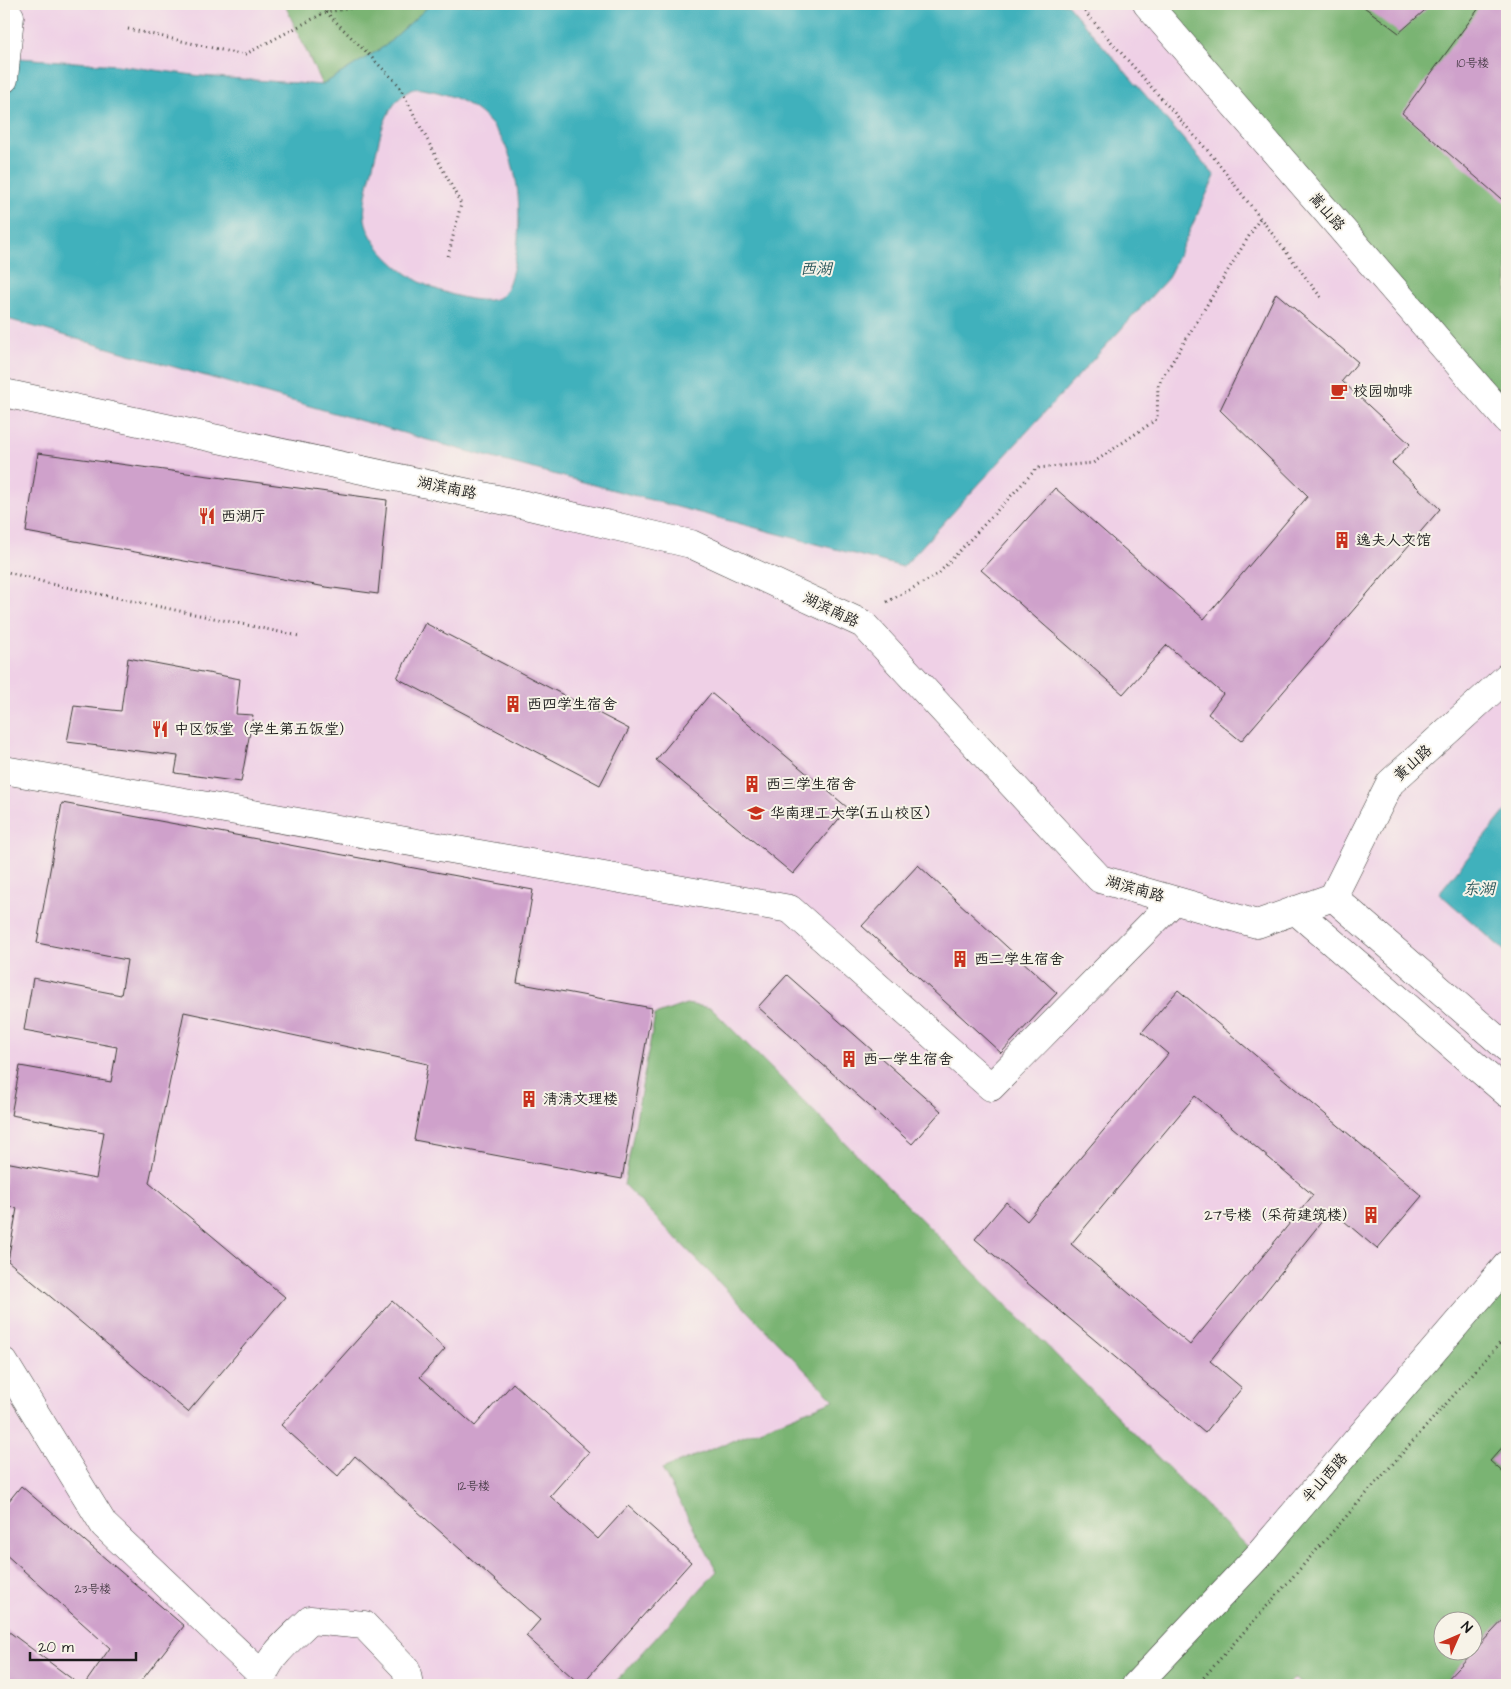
<svg xmlns="http://www.w3.org/2000/svg" width="1511" height="1689" viewBox="0 0 1511 1689" font-family="'Architects Daughter','LXGW WenKai TC',sans-serif">
  <style>
    .built { fill: #efd0e6; fill-rule: evenodd }
    .forest { fill: #7ab473; stroke: #4b6848; fill-rule: evenodd }
    .water { fill: #41b1bc; stroke: #2e666c; fill-rule: evenodd }
    .building { fill: #cfa1cb; fill-rule: evenodd }
    .lines { fill: none; stroke-linecap: round; stroke-linejoin: round }
    .street-casing { stroke: #3c3a37; stroke-width: 29 }
    .path { stroke: #3c3a37; stroke-width: 3; stroke-dasharray: 1 4; stroke-linecap: butt }
    .street { stroke: #fff; stroke-width: 28 }
    .labels { text-anchor: middle; dominant-baseline: central; stroke-width: 4; stroke-linejoin: round; paint-order: stroke }
    .number-label { font-size: 12px; fill: #493d48 }
    .street-label { font-size: 15px; fill: #1c1c1c; stroke: #f7f3e8 }
    .poi-label { font-size: 15px; fill: #1c1c1c; stroke: #f7f3e8; text-anchor: start }
    .water-label { font-size: 16px; font-style: italic; fill: #2b585c; stroke: #f7f3e8 }
  </style>
  <rect width="100%" height="100%" fill="#f7f3e8"/>
  <filter id="ink" filterUnits="userSpaceOnUse"><feTurbulence type="fractalNoise" baseFrequency=".02" numOctaves="2"/><feDisplacementMap in="SourceGraphic" scale="10" xChannelSelector="R" yChannelSelector="G"/><feConvolveMatrix kernelMatrix="1 2 1 2 8 2 1 2 1" color-interpolation-filters="sRGB"/></filter>
  <filter id="wash" filterUnits="userSpaceOnUse"><feTurbulence type="fractalNoise" baseFrequency=".0096" numOctaves="4" result="noise"/><feDisplacementMap in="SourceGraphic" scale="20" xChannelSelector="R" yChannelSelector="G"/><feGaussianBlur stdDeviation="1.12" result="paint"/><feColorMatrix in="noise" values="0 0 0 0 0 0 0 0 0 0 0 0 0 0 0 0 0 1.4 0 .05"/><feComposite in="paint" operator="in"/></filter>
  <g filter="url(#wash)">
    <rect width="100%" height="100%" fill="#efe7ce"/>
    <!-- built -->
    <path class="built" d="M4 4H1507V1685H4ZM1444 1622H1474V1652H1444Z"/>
    <!-- forest -->
    <path class="forest" d="M431 4 385 46 322 85 285 5Z
      M1147 4H1507V420Z
      M686 1004 711 1008 1257 1557 1507 1265V1442L1490 1461 1507 1476V1616L1442 1685H1303L1294 1678 1287 1685H613L717 1571 662 1469 834 1400 624 1185 655 1015ZM1444 1622H1474V1652H1444Z"/>
    <!-- water -->
    <path class="water" d="M431 4H1067L1215 176 1168 278 903 567 459 449 4 318V52L19 58 117 65 201 76 322 85 385 46ZM415 88C502 98 524 162 518 239 517 253 511 288 501 296 485 309 430 289 415 279 395 267 369 243 365 219 362 200 373 168 377 149 382 124 391 98 415 88Z
      M1507 809V953L1439 893Z"/>
    <g id="blocks">
      <!-- building -->
      <path class="building" d="M1360 4H1432L1399 33Z
        M1482 4H1498L1507 12V204L1402 113Z
        M1276 293 1358 362 1342 381 1410 444 1392 463 1440 509 1241 741 1208 714 1223 694 1167 645 1123 694 981 570 1055 488 1204 619 1308 496 1220 410Z
        M38 453 387 500 378 594 326 587 26 532Z
        M425 623 629 729 600 785 397 678Z
        M128 658 240 679 236 714 253 715 241 782 175 773 178 756 67 742 74 706 121 711Z
        M711 693 848 808 793 874 656 760Z
        M62 803 533 890 517 983 652 1008 622 1179 414 1140 428 1064 184 1012 149 1183 285 1297 188 1412 8 1261 17 1208 4 1206 5 1162 96 1179 104 1132 11 1115 20 1066 111 1082 117 1047 24 1030 33 978 121 995 127 960 37 943Z
        M918 865 1057 993 1001 1053 862 926Z
        M787 975 941 1111 912 1144 758 1007Z
        M1178 990 1422 1196 1377 1249 1331 1210 1210 1361 1242 1388 1205 1433 975 1239 1006 1202 1027 1221 1168 1054 1142 1032ZM1195 1096 1313 1195 1190 1345 1071 1244Z
        M392 1301 445 1349 420 1377 475 1426 513 1383 589 1452 550 1496 598 1539 628 1506 691 1562 581 1685 526 1636 540 1620 355 1456 338 1476 281 1425Z
        M1507 1442V1476L1490 1461Z
        M21 1486 184 1626 138 1685H84L110 1648 4 1553V1507Z
        M1507 1616V1685H1442Z
        M4 1628 80 1685H4Z"/>
    </g>
  </g>
  <g filter="url(#ink)">
    <use href="#blocks" fill-opacity="0" stroke="#3c3a37" stroke-width="1"/>
    <g class="lines">
      <!-- street casing -->
      <g class="street-casing">
        <path id="street" d="M1147 4 1507 420
          M4 13 10 16 4 79
          M4 393 525 505 691 544 863 624 1100 879 1257 924 1333 897
          M4 770 790 909 991 1087 1174 901
          M1333 897 1390 783 1507 677
          M1333 897 1507 1048
          M1295 910 1507 1093
          M4 1362 104 1525 262 1675
          M261 1685C264 1659 292 1638 310 1620L364 1625 406 1669 409 1685
          M1136 1685 1257 1557 1507 1265"/>
      </g>
      <!-- path -->
      <path class="path" d="M1078 4 1215 159 1323 300
        M326 12 398 84 461 204 448 257
        M128 29 244 55 326 12 379 4
        M4 571 51 584 299 636
        M887 602 937 575 1037 468 1093 463 1157 419 1158 385 1260 218
        M1197 1685 1507 1335"/>
      <!-- street -->
      <use href="#street" class="street"/>
    </g>
  </g>
  <!-- icons -->
  <defs>
    <g id="cafe-bare" transform="scale(1.35)"><path d="M-5.5-4.5H6V0H3Q3 3.5 0 3.5H-2.5Q-5.5 3.5-5.5 0ZM3-3.2v2h1.7v-2ZM-6 4.5H4V6H-6Z" fill="#c8321e" stroke="#f7f3e8" stroke-width="2.5" paint-order="stroke"/></g>
    <g id="restaurant-bare" transform="scale(1.35)"><path d="M-5-6h1v4h1v-4h1v4h1v-4h1v5L-1.5 .5V6h-2V.5L-5-1ZM5-6V6H3V1.5H1.5Q1.5-4 5-6Z" fill="#c8321e" stroke="#f7f3e8" stroke-width="2.5" paint-order="stroke"/></g>
    <g id="building-bare" transform="scale(1.35)"><path d="M-4-6H4V6H1V3H-1V6H-4ZM-2.5-4.3h1.7v1.8h-1.7ZM.8-4.3h1.7v1.8H.8ZM-2.5-1h1.7V.8h-1.7ZM.8-1h1.7V.8H.8Z" fill="#c8321e" stroke="#f7f3e8" stroke-width="2.5" paint-order="stroke"/></g>
    <g id="university-bare" transform="scale(1.35)"><path d="M0-5L7-2L0 1L-7-2ZM-4 1L0 2.5L4 1V4Q0 6-4 4Z" fill="#c8321e" stroke="#f7f3e8" stroke-width="2.5" paint-order="stroke"/></g>
  </defs>
  <g fill-rule="evenodd">
    <use href="#cafe-bare" x="1339" y="391"/>
    <use href="#restaurant-bare" x="207" y="516"/>
    <use href="#building-bare" x="1342" y="540"/>
    <use href="#building-bare" x="513" y="704"/>
    <use href="#restaurant-bare" x="160" y="729"/>
    <use href="#building-bare" x="752" y="784"/>
    <use href="#university-bare" x="756" y="813"/>
    <use href="#building-bare" x="960" y="959"/>
    <use href="#building-bare" x="849" y="1059"/>
    <use href="#building-bare" x="529" y="1099"/>
    <use href="#building-bare" x="1371" y="1215"/>
  </g>
  <g class="labels">
    <!-- number labels -->
    <g class="number-label">
      <text x="1473" y="63">10号楼</text>
      <text x="474" y="1486">12号楼</text>
      <text x="93" y="1589">23号楼</text>
    </g>
    <!-- street labels -->
    <g class="street-label">
      <text transform="translate(1327 212) rotate(49)">嵩山路</text>
      <text transform="translate(447 488) rotate(12)">湖滨南路</text>
      <text transform="translate(831 610) rotate(26)">湖滨南路</text>
      <text transform="translate(1413 763) rotate(-42)">黄山路</text>
      <text transform="translate(1135 889) rotate(16)">湖滨南路</text>
      <text transform="translate(1325 1478) rotate(-49)">半山西路</text>
    </g>
    <!-- poi labels -->
    <g class="poi-label">
      <text x="1353" y="391">校园咖啡</text>
      <text x="221" y="516">西湖厅</text>
      <text x="1356" y="540">逸夫人文馆</text>
      <text x="527" y="704">西四学生宿舍</text>
      <text x="174" y="729">中区饭堂（学生第五饭堂）</text>
      <text x="766" y="784">西三学生宿舍</text>
      <text x="770" y="813">华南理工大学(五山校区)</text>
      <text x="974" y="959">西二学生宿舍</text>
      <text x="863" y="1059">西一学生宿舍</text>
      <text x="543" y="1099">清清文理楼</text>
      <text x="1357" y="1215" text-anchor="end">27号楼（采荷建筑楼）</text>
    </g>
    <!-- water labels -->
    <g class="water-label">
      <text x="816" y="269">西湖</text>
      <text x="1479" y="889">东湖</text>
    </g>
  </g>
  <!-- margin -->
  <rect width="1511" height="1689" fill="none" stroke="#f7f3e8" stroke-width="20"/>
  <!-- north arrow -->
  <g transform="translate(1458 1636) rotate(45)"><circle r="24" fill="#f7f3e8" stroke="#9f9d96"/>
  <path d="M0-4L9 19L0 12L-9 19Z" fill="#c8321e"/>
  <text y="-8" font-size="14" font-weight="bold" text-anchor="middle" fill="#1c1c1c">N</text>
  </g>
  <!-- scale -->
  <path d="M30 1652v8h106v-8" fill="none" stroke="#1c1c1c" stroke-width="2.5"/>
  <text x="38" y="1652" font-size="15" fill="#1c1c1c" stroke="#f7f3e8" stroke-width="4" paint-order="stroke">20 m</text>
</svg>
